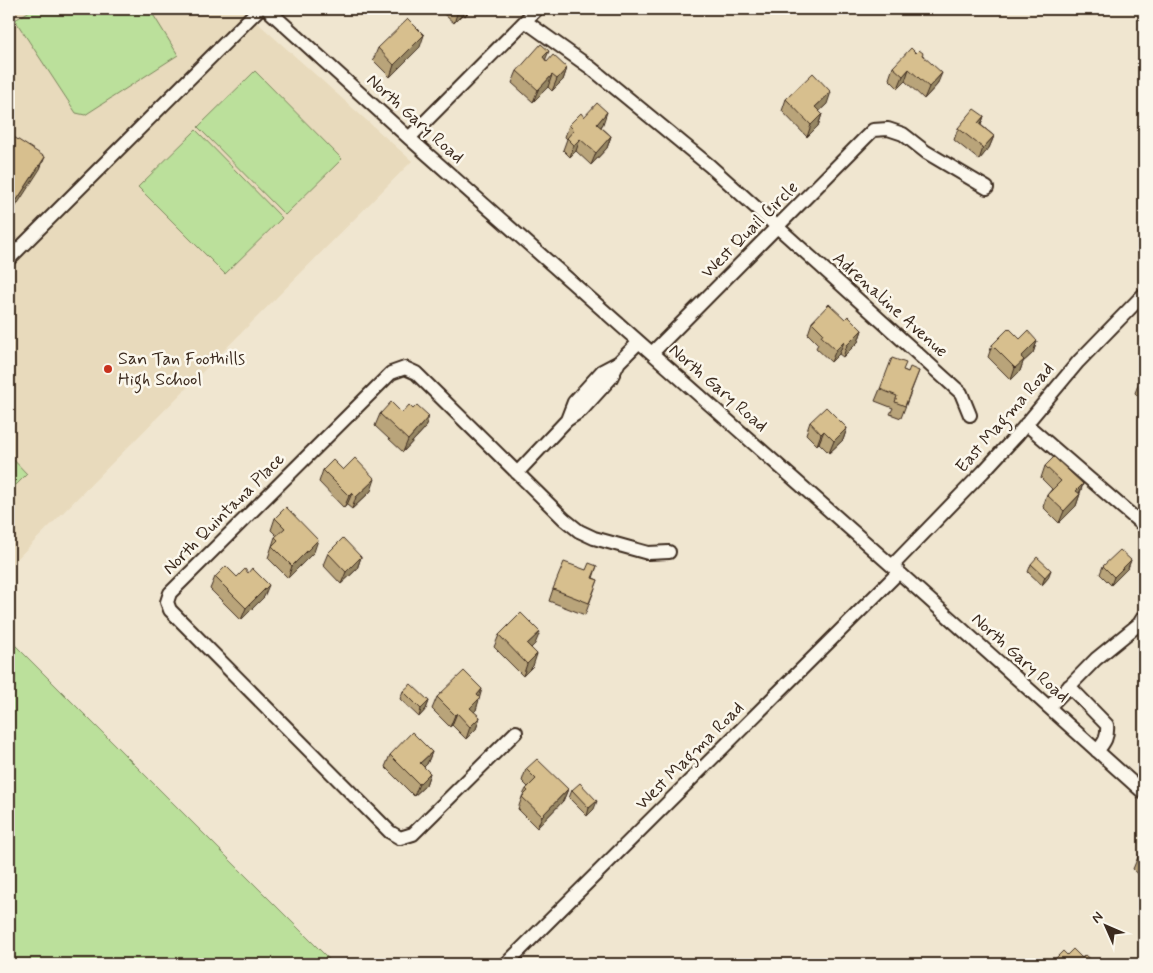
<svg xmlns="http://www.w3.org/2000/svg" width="1153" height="973" viewBox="0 0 1153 973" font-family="Mynerve,sans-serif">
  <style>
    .built { fill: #e8dabc }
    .green { fill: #bbe09b; stroke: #7b855c }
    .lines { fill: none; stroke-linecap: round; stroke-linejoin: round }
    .minor-casing { stroke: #3b2a1e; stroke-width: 16 }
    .minor { stroke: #fbf7ec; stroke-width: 12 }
    .wall { fill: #b9a47a; stroke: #3b2a1e }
    .shaded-wall { fill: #968663; stroke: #3b2a1e }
    .building { fill: #d7bf8e; stroke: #3b2a1e }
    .poi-dot { fill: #c8321e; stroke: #fbf7ec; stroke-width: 2 }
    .labels { text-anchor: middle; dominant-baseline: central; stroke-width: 5; stroke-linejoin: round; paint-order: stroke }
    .street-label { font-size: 18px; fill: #3b2a1e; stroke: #fbf7ec }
    .poi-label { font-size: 18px; fill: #3b2a1e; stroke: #fbf7ec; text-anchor: start }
  </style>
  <rect width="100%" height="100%" fill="#f0e6d0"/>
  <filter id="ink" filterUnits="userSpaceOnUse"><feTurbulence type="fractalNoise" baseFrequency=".02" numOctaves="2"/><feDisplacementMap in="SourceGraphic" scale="10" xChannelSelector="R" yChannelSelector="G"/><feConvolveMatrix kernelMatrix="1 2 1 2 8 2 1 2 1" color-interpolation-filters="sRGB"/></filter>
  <g filter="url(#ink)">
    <!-- built -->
    <path class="built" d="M9 9H242L412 161 9 567Z"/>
    <!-- green -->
    <path class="green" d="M33 9H145L154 16 178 55 85 115 76 113 15 20Z
      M255 71 342 159 285 215 198 127Z
      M196 130 282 218 225 274 138 187Z
      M9 455 27 474 12 489 9 505Z
      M9 639 334 964H9Z"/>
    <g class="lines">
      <!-- minor casing -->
      <g class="minor-casing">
        <path id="minor" d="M267 9 409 138 892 566 1144 793
          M525 21 591 68 710 166 961 393 970 415
          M409 138 537 9
          M9 259 259 9
          M652 353 873 130 888 129 903 134 926 152 987 188
          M567 420 574 402 602 371 619 362
          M1026 424 1144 526
          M517 473 567 420 582 410 611 378 619 362 639 342
          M892 566 983 472 1018 434 1078 362 1144 294
          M1069 686 1107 725C1108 737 1105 742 1097 751
          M1049 707 1096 659 1139 624 1144 616
          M516 732 413 834 400 838 390 832 170 610 167 602 170 593 391 373 405 368 416 373 564 519 579 531 594 538 648 553 669 552
          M506 964 899 572"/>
      </g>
      <!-- minor -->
      <use href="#minor" class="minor"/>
    </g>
    <!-- wall -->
    <path class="wall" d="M438 9H470L469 12 465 16 463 14 454 23Z
      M420 47 390 77 373 60 378 48Z
      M916 53 923 55 937 85 924 99 905 81 898 88 889 79 893 67Z
      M545 60 547 62 567 68 563 80 552 91 548 87 533 102 512 83 517 71Z
      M786 99 827 104 819 111 822 114 818 126 807 137 782 111Z
      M984 116 981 125 994 136 989 148 979 160 954 140 958 128Z
      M584 117 603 124 601 127 611 136 607 148 591 165 576 151 570 157 563 150 567 139 565 137 569 125Z
      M845 319 862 330 858 342 843 357 839 354 831 362 816 348 818 344 808 334 812 322Z
      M1020 339 1037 341 1033 353 1023 362 1020 371 1011 380 988 357 992 345Z
      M1144 367V376L1142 374Z
      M903 370 908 372 919 371 901 418 890 414 893 408 875 401 880 389Z
      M1144 378V402L1135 393 1138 385Z
      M413 409 429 416 425 428 403 452 375 426 380 414 402 413Z
      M810 422 847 428 843 440 829 453 819 443 817 445 806 434Z
      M1045 466 1083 484 1076 506 1059 523 1043 507 1047 495 1052 489 1041 478Z
      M323 470H343L371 491 352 509 347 505 344 508 319 482Z
      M275 518 314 552 288 578 268 558 275 537 277 536 271 530Z
      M328 553 361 557 357 569 341 584 323 565Z
      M1131 560 1128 568 1111 585 1100 574 1103 566Z
      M1031 564 1048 578 1042 585 1028 572Z
      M597 566 593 578 598 580 585 615 549 601 553 589 586 570Z
      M215 577H237L264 597 241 620 210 589Z
      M499 635 535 644 531 648 533 666 523 676 494 647Z
      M403 691 429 701 426 709 419 717 400 699Z
      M437 697 479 698 476 710 474 712 480 717 476 729 466 739 452 725 450 727 432 709Z
      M432 752 427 764 424 767 430 773 426 785 414 796 385 767 390 755Z
      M526 769 568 789 563 801 537 828 518 809 522 797 526 789 528 787 522 781Z
      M572 790 594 809 587 816 569 798Z
      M1144 850V879L1133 869 1138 857Z"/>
    <!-- shaded-wall -->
    <path class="shaded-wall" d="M460 9H464L463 14 454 23 458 11Z
      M468 9H470L469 12 465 16Z
      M424 35 420 47 390 77 394 65Z
      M549 51 544 63 543 57Z
      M567 68 563 80 552 91 557 79Z
      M909 69 905 81 898 88 903 76Z
      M942 73 937 85 924 99 929 87Z
      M552 75 548 87 533 102 538 90Z
      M831 92 827 104 811 119 815 107Z
      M607 112 603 124 593 136 597 124Z
      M822 114 818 126 807 137 811 125Z
      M984 116 980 128 978 123Z
      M611 136 607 148 591 165 596 153Z
      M994 136 989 148 979 160 983 148Z
      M580 139 576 151 570 157 574 145Z
      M45 157 40 169 9 217V212Z
      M862 330 858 342 843 357 847 345Z
      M1037 341 1033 353 1023 362 1020 371 1011 380 1015 368 1021 357Z
      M844 342 839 354 831 362 836 350Z
      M429 416 425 428 403 452 408 440Z
      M847 428 843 440 829 453 834 441Z
      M824 431 819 443 817 445 821 434Z
      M375 479 371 491 352 509 356 497Z
      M1083 484 1078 496 1076 491Z
      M352 493 347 505 344 508 349 496Z
      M1080 494 1076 506 1059 523 1064 511Z
      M318 540 314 552 288 578 292 566Z
      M361 557 357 569 341 584 346 572Z
      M1131 560 1128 568 1111 585 1114 577Z
      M1051 570 1048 578 1042 585 1045 577Z
      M269 585 264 597 241 620 246 608Z
      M540 632 535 644 523 656 527 644Z
      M537 654 533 666 523 676 527 664Z
      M482 689 476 710 466 720 470 708 477 695Z
      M429 701 426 709 419 717 421 709Z
      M457 713 452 725 450 727 455 715Z
      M480 717 476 729 466 739 470 727Z
      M432 752 427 764 416 775 420 763Z
      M430 773 426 785 414 796 419 784Z
      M568 789 563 801 537 828 542 816Z
      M597 801 594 809 587 816 589 808Z"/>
    <!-- building -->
    <path class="building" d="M408 19 424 35 394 65 378 48Z
      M541 44 549 51 543 57 547 62 553 55 567 68 557 79 552 75 538 90 517 71Z
      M911 48 916 53 919 50 923 53 922 55 942 73 929 87 909 69 903 76 893 67Z
      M813 73 831 92 815 107 822 114 811 125 786 99Z
      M597 103 607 112 597 124 611 136 596 153 580 139 574 145 567 138 574 130 569 125 581 113 584 117Z
      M974 109 984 116 978 123 994 136 983 148 958 128Z
      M9 134 45 157 9 212Z
      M829 304 845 319 848 316 862 330 847 345 844 342 836 350 821 336 823 333 812 322Z
      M1009 328 1020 339 1028 331 1037 341 1021 357 1024 360 1015 368 992 345Z
      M892 358 906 363 903 370 908 372 910 367 919 371 905 406 895 402 897 396 880 389Z
      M1144 378V391L1138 385Z
      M391 402 402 413 409 405 413 409 417 405 429 416 408 440 380 414Z
      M826 407 847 428 834 441 824 431 821 434 810 422Z
      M1054 457 1083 484 1076 491 1080 494 1064 511 1047 495 1061 481 1045 466Z
      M355 458 375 479 356 497 352 493 349 496 323 470 333 460 343 470Z
      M286 507 318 540 292 566 272 546 278 540 275 537 285 528 275 518Z
      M343 538 361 557 346 572 328 553Z
      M1120 550 1131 560 1114 577 1103 566Z
      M1037 557 1051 570 1045 577 1031 564Z
      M564 562 586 570 589 563 597 566 592 578 598 580 589 603 553 589Z
      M226 566 237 577 245 569 248 573 252 568 269 585 246 608 215 577Z
      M521 613 540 632 527 644 537 654 527 664 499 635Z
      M464 671 482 689 477 695 480 698 470 708 480 717 470 727 457 713 455 715 437 697Z
      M411 684 429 701 421 709 403 691Z
      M412 732 432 752 420 763 430 773 419 784 390 755Z
      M537 759 568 789 542 816 522 797 528 791 526 789 536 779 526 769Z
      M580 783 597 801 589 808 572 790Z
      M1144 850V863L1138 857Z
      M1073 949 1082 958 1085 955 1094 963 1093 964H1052L1051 963 1063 951 1067 955Z"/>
  </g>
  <!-- markers -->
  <circle class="poi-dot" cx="108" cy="369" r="5"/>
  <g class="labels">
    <!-- street labels -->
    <g class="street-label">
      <text transform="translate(415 119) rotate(42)">North Gary Road</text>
      <text transform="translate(750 230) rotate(-45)">West Quail Circle</text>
      <text transform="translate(890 305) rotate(42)">Adrenaline Avenue</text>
      <text transform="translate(718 388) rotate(41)">North Gary Road</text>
      <text transform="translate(1005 418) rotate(-49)">East Magma Road</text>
      <text transform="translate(224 514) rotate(-45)">North Quintana Place</text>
      <text transform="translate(1020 658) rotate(42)">North Gary Road</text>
      <text transform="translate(690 756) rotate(-45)">West Magma Road</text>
    </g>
    <!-- poi labels -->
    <g class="poi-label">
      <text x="118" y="359">San Tan Foothills<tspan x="118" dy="21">High School</tspan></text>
    </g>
  </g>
  <!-- margin -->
  <rect width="1153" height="973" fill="none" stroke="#fbf7ec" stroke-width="30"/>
  <rect x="15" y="15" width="1123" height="943" fill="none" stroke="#3b2a1e" stroke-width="2" filter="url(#ink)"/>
  <!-- north arrow -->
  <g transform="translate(1106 926) rotate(315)" stroke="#fbf7ec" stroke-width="4" paint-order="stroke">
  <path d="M0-4L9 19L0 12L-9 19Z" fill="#3b2a1e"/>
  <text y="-8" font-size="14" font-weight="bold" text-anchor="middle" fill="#3b2a1e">N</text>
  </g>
</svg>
